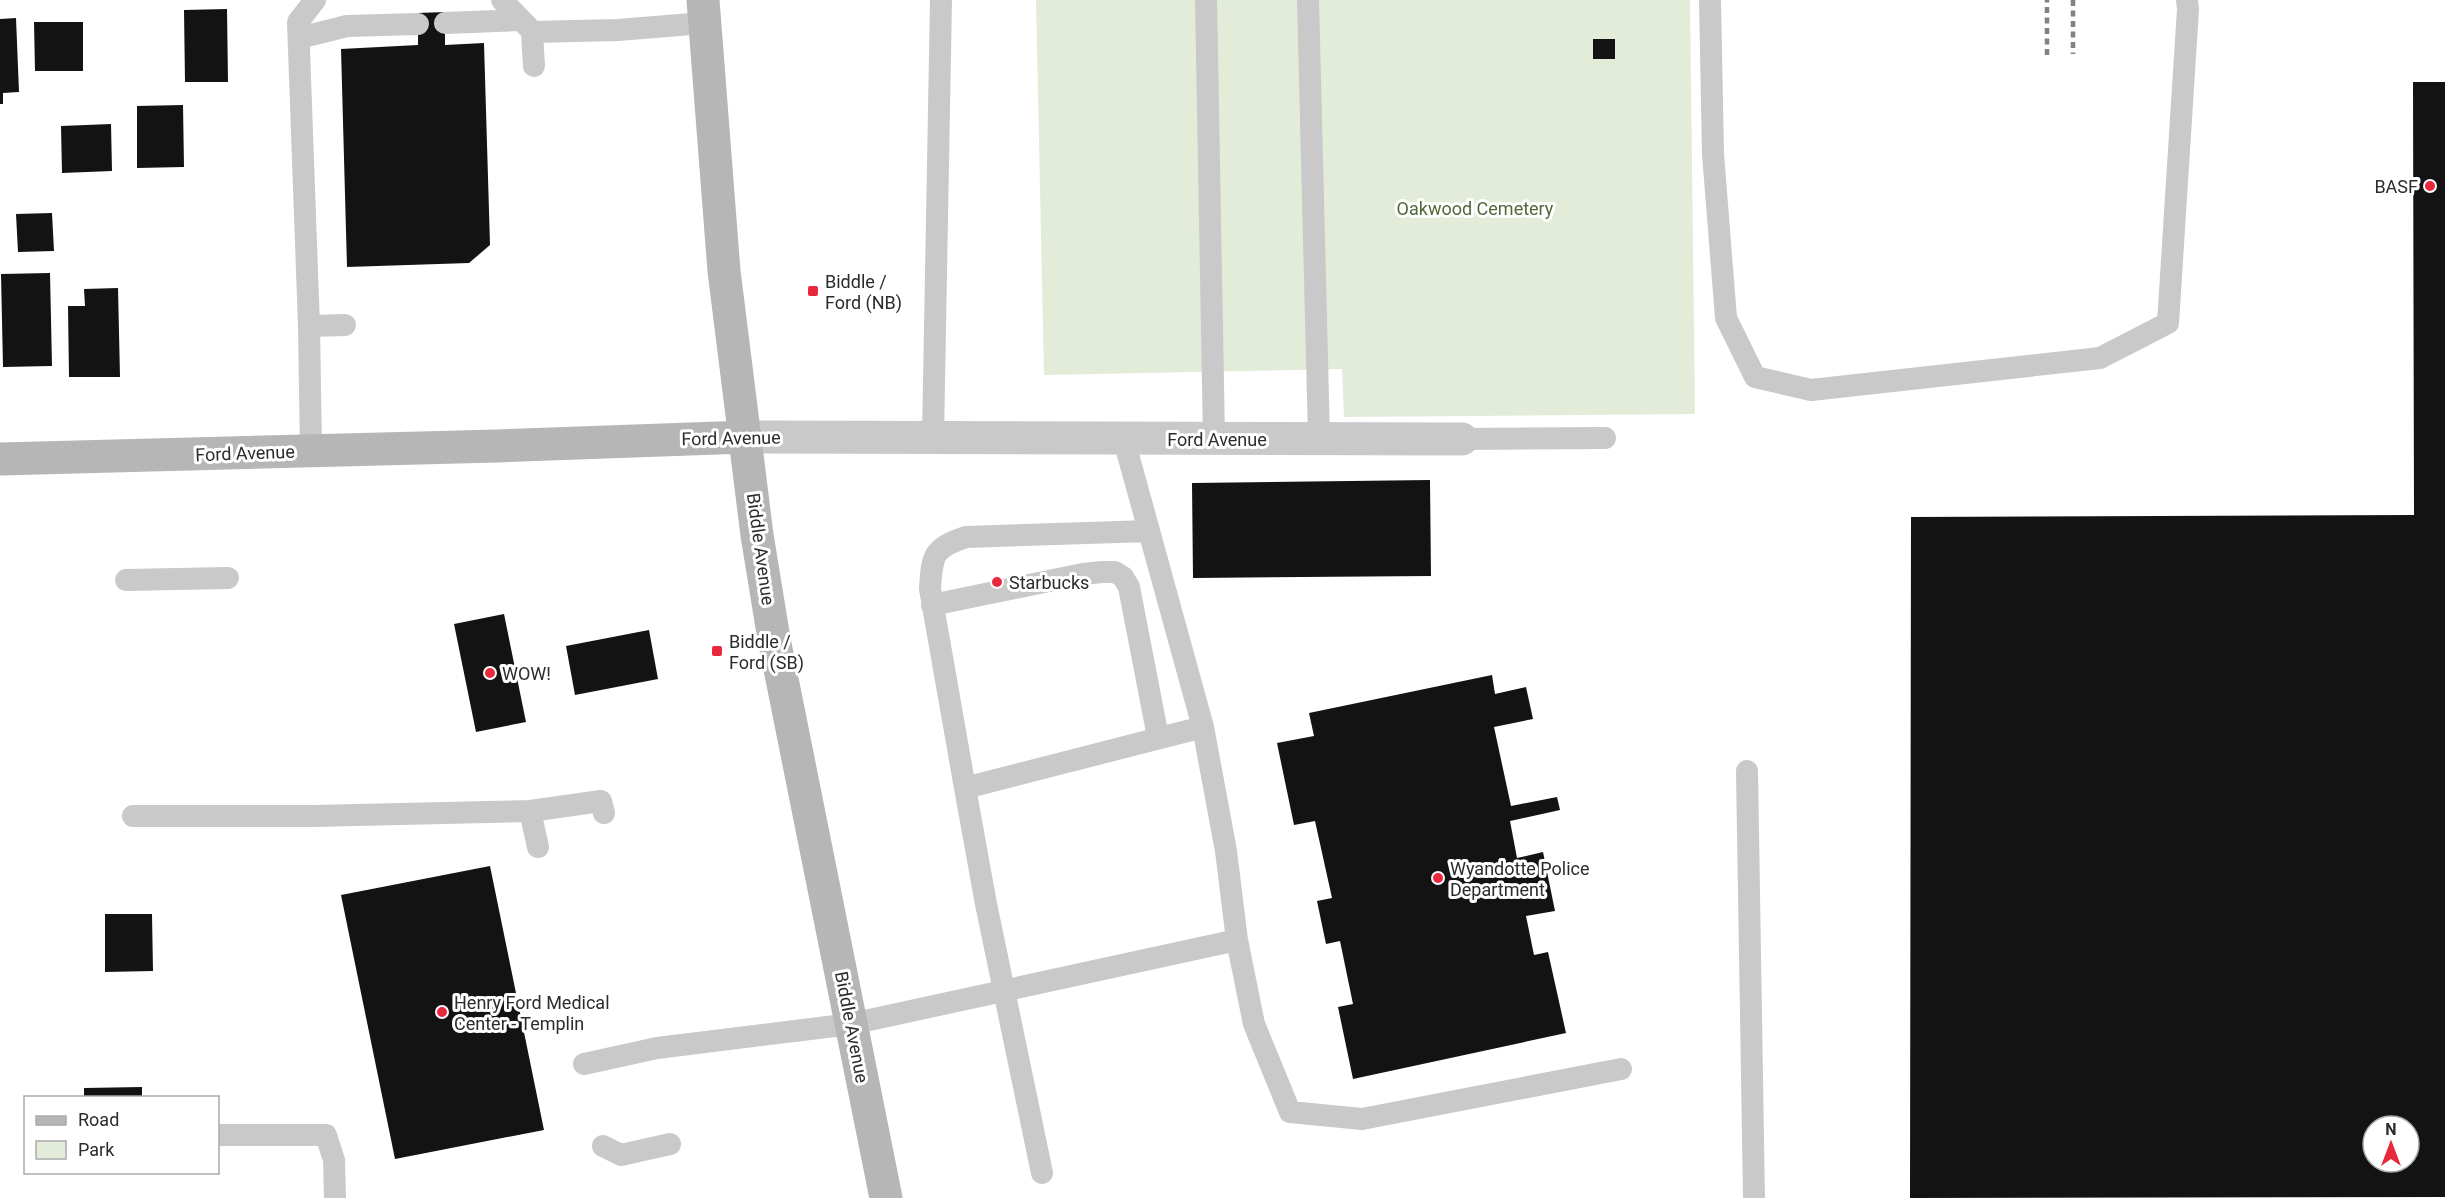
<svg xmlns="http://www.w3.org/2000/svg" width="2445" height="1198" viewBox="0 0 2445 1198" font-family="Roboto,sans-serif">
  <style>
    .green { fill: #e3ebd9 }
    .building { fill: #131313; fill-rule: evenodd }
    .lines { fill: none; stroke-linecap: round; stroke-linejoin: round }
    .lane { stroke: #c9c9c9; stroke-width: 22 }
    .street { stroke: #c9c9c9; stroke-width: 33 }
    .secondary { stroke: #b6b6b6; stroke-width: 33 }
    .rail { stroke: #818181; stroke-width: 4.5; stroke-dasharray: 6 4.5; stroke-linecap: butt }
    .poi-dot { fill: #e8293d; stroke: #fff; stroke-width: 2 }
    .labels { text-anchor: middle; dominant-baseline: central; stroke-width: 6; stroke-linejoin: round; paint-order: stroke }
    .poi-label { font-size: 18px; fill: #2c2c2c; stroke: #fff; text-anchor: start }
    .park-label { font-size: 18px; fill: #516839; stroke: #fff }
    .street-label { font-size: 18px; fill: #2c2c2c; stroke: #fff }
  </style>
  <rect width="100%" height="100%" fill="#fff"/>
  <!-- green -->
  <path class="green" d="M1036 0H1690L1695 414 1344 417 1342 369 1044 375Z"/>
  <!-- building -->
  <path class="building" d="M227 9 228 82H185L184 10Z
    M445 12V45L484 43 490 245 469 263 347 267 341 49 418 45V13Z
    M16 18 19 92 3 93V104H0V19Z
    M34 22H83V71H35Z
    M1593 39H1615V59H1593Z
    M2413 82H2445V1197L1910 1198 1911 517 2414 515ZM2373 1126H2409V1162H2373Z
    M183 105 184 167 137 168V106Z
    M111 124 112 171 62 173 61 126Z
    M52 213 54 251 18 252 16 214Z
    M50 273 52 366 3 367 1 274Z
    M118 288 120 377H69L68 306H85L84 289Z
    M1430 480 1431 576 1193 578 1192 483Z
    M504 614 526 722 476 732 454 624Z
    M649 630 658 679 575 695 566 646Z
    M1492 675 1495 694 1526 687 1533 719 1494 727 1511 806 1557 797 1560 810 1510 821 1517 858 1543 852 1555 911 1526 916 1534 955 1548 952 1566 1033 1353 1079 1338 1007 1353 1004 1340 941 1326 944 1317 901 1332 898 1315 821 1294 825 1277 743 1314 736 1309 713Z
    M490 866 544 1130 395 1159 341 895Z
    M105 914H152L153 971 105 972Z
    M142 1087V1098H84V1088Z"/>
  <g class="lines">
    <!-- lane -->
    <path class="lane" d="M315 0 298 22 309 326 345 325
      M502 0 528 27
      M1206 0 1214 439
      M1308 0 1319 438
      M1710 0 1713 154 1726 318 1755 377 1811 390 2100 358 2168 323 2188 9 2187 0
      M445 23 521 20
      M299 38 347 26 418 24
      M534 66 532 32 618 30 704 23
      M309 326 311 451
      M933 437 941 0
      M1462 439 1605 438
      M1124 440 1203 727 1226 851 1237 940 1254 1024 1290 1112 1362 1119 1621 1069
      M1149 531 966 537C933 548 932 555 930 589L965 788 1203 727
      M126 580 228 578
      M932 605 1083 574 1102 572H1115L1123 577 1129 587 1158 737
      M1747 771 1754 1198
      M965 788 986 904 1042 1173
      M133 816H313L530 811
      M538 847 530 811 601 801 604 813
      M584 1064 657 1048 851 1024 1237 940
      M219 1135H326L334 1160 335 1198
      M603 1146 621 1155 670 1144"/>
    <!-- street -->
    <path class="street" d="M746 437 1462 439"/>
    <!-- secondary -->
    <path class="secondary" d="M703 0 724 271 757 535 774 639 886 1198
      M0 459 497 446 746 437"/>
    <!-- rail -->
    <path class="rail" d="M2073 0V54
      M2047 55V0"/>
  </g>
  <!-- markers -->
  <g class="poi-dot">
    <circle cx="2430" cy="186" r="6"/>
    <rect x="807" y="285" width="12" height="12" rx="3"/>
    <circle cx="997" cy="582" r="6"/>
    <rect x="711" y="645" width="12" height="12" rx="3"/>
    <circle cx="490" cy="673" r="6"/>
    <circle cx="1438" cy="878" r="6"/>
    <circle cx="442" cy="1012" r="6"/>
  </g>
  <g class="labels">
    <!-- poi labels -->
    <g class="poi-label">
      <text x="2418" y="186" text-anchor="end">BASF</text>
      <text x="825" y="281">Biddle /<tspan x="825" dy="21">Ford (NB)</tspan></text>
      <text x="1009" y="582">Starbucks</text>
      <text x="729" y="641">Biddle /<tspan x="729" dy="21">Ford (SB)</tspan></text>
      <text x="502" y="673">WOW!</text>
      <text x="1450" y="868">Wyandotte Police<tspan x="1450" dy="21">Department</tspan></text>
      <text x="454" y="1002">Henry Ford Medical<tspan x="454" dy="21">Center - Templin</tspan></text>
    </g>
    <!-- park labels -->
    <g class="park-label">
      <text x="1475" y="208">Oakwood Cemetery</text>
    </g>
    <!-- street labels -->
    <g class="street-label">
      <text transform="translate(731 438) rotate(-1)">Ford Avenue</text>
      <text x="1217" y="439">Ford Avenue</text>
      <text transform="translate(245 453) rotate(-2)">Ford Avenue</text>
      <text transform="translate(761 549) rotate(82)">Biddle Avenue</text>
      <text transform="translate(852 1027) rotate(79)">Biddle Avenue</text>
    </g>
  </g>
  <!-- legend -->
  <rect x="24" y="1096" width="195" height="78" fill="#ffffff" stroke="#ababab" stroke-width="1.5"/>
  <rect x="36" y="1116" width="30" height="9" fill="#b6b6b6" stroke="#ababab" stroke-width="1.5"/>
  <text x="78" y="1126" font-size="18" fill="#2c2c2c">Road</text>
  <rect x="36" y="1141" width="30" height="18" fill="#e3ebd9" stroke="#ababab" stroke-width="1.5"/>
  <text x="78" y="1156" font-size="18" fill="#2c2c2c">Park</text>
  <!-- north arrow -->
  <g transform="translate(2391 1144)"><circle r="28" fill="#ffffff" stroke="#ababab" stroke-width="1.5"/>
  <path d="M0-4.5L10 22L0 15L-10 22Z" fill="#e8293d"/>
  <text y="-9" font-size="16" font-weight="bold" text-anchor="middle" fill="#2c2c2c">N</text>
  </g>
</svg>
